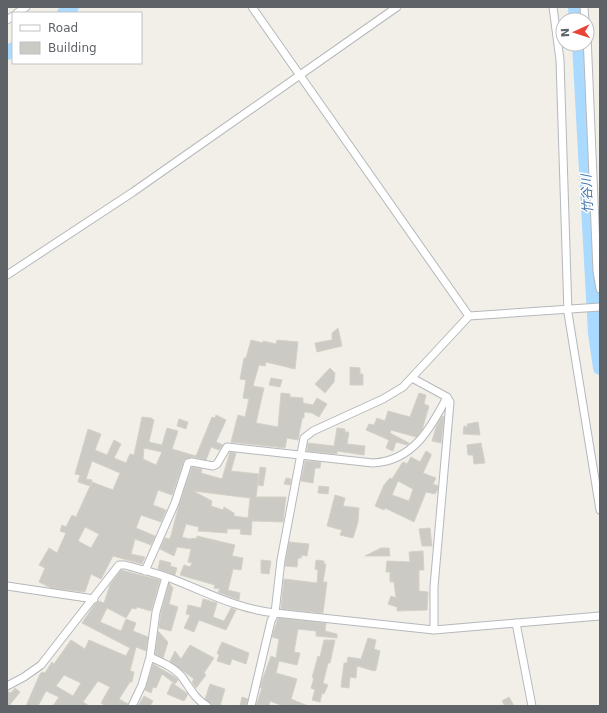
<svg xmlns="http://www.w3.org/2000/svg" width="607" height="713" viewBox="0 0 607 713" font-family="'DejaVu Sans','Noto Sans JP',sans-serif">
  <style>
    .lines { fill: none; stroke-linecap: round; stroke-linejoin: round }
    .river { stroke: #aadaff; stroke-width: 14 }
    .building { fill: #cccac5; stroke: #d6d1c6; fill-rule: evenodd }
    .street-casing { stroke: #b5b8bc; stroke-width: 9 }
    .street { stroke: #fff; stroke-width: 7 }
    .labels { text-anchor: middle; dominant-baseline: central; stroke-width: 3; stroke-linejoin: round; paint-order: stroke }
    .water-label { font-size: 13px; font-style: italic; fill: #4174aa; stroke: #fff }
  </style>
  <rect width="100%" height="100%" fill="#f1efe8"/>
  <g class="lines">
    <!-- river -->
    <path class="river" d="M575 7 576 20
      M64 13 72 7
      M579 44 595 333 600 368
      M7 53 13 49"/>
  </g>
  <!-- building -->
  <path class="building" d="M338 328 342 346 317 352 315 343 332 340V333Z
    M251 340 263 343V341L276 344 277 340 298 342 295 369 266 362 265 366 259 365 253 386 264 388 256 423 278 427 281 393 290 394V397L303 398V403L313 405 317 398 327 404 319 417 312 413 304 412V418H302L298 440 287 438 285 448 231 442 238 415 245 417 249 399 243 398 246 380 240 379 244 358H246Z
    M350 367 360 368V374H363V385H350Z
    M330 368 335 373 334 382 325 393 315 384Z
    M271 378 282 380 280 387 269 385Z
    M419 393 426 395 424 404 429 406 422 430 416 437 391 430 390 433 409 443 407 445 396 442 393 451 386 448 389 440 366 430 369 424 374 425 377 418 385 421 388 411 410 417Z
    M216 415 226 420 216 442 223 445 219 450 211 447 206 460 193 457 184 460 172 495 158 490 153 505 166 510 161 522 141 515 136 528 155 536 151 545 135 539 131 554 145 557 142 564 113 556 101 579 91 574 85 592 51 588 39 582 45 568 39 565 49 548 57 553 66 533 60 531 62 525 66 527 72 515 76 517 92 482 113 490 120 473 92 461 86 479 92 480 90 486 78 482 80 475 75 474 88 429 101 434 95 450 107 455 114 440 121 444 114 458 126 463 130 454 134 455 142 417 151 418 154 420 149 442 162 445 167 428 178 431 172 449 196 456 212 417 215 418ZM144 448 162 452 156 465 143 459ZM85 527 99 534 91 548 78 541Z
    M442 416 444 417 441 443 432 441 436 427Z
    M179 419 188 422 186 429 177 426Z
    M478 422 480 435 463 434 464 426 468 427 467 424Z
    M337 428 345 429V432H349L347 444 365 446 364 455 337 451V454L307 451 308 443 334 446Z
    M481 443 485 463 474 464 473 455H468L467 445Z
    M426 451 431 454V456L423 473 436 478 433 484 438 486V489L435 494 426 492 414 522 385 508 384 510 375 506 384 485 390 478 392 479 402 463 404 462 407 464 411 457 420 462ZM398 481 413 489 409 501 392 495Z
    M230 452 236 453 231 471 259 474 256 497H286L283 522 252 521 251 535 240 534 241 529H227V533L198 531 199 527 186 524 182 537 189 539 197 538V536L235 545 232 556 243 558 241 570 233 569 228 590 240 593 239 600 218 592 220 589 214 588 215 585 180 575 184 565 190 567 192 563 188 562 191 549 177 547 174 556 160 549 165 538 170 539 178 509 192 467 202 469 201 473 222 479ZM193 491 250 498 248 518 234 516V513L224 507 223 510 211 506 212 501Z
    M305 461 321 462 320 468H315L313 483 301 481Z
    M260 467 266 468 263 486 258 485Z
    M286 478 291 479 290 485 284 484Z
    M319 486 329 487 328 494 318 493Z
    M335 495 345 498 343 506 359 508 358 522 353 538 340 535 342 530 327 526Z
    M430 528 432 546H422L419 529Z
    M289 542 309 544 307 556 302 555 301 558H298L297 567 285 566Z
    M381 548H389L390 556H365Z
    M423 551 424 570H419V591L428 592 427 610 397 611V607L388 604 391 596 396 598 394 582H390V572H386L387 561 410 562 409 552Z
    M160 560 171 563 170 566 177 568 175 575 158 569Z
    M261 560 271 561 269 574 261 573Z
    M316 560 324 561V564H326L323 582H327L323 613 281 609 284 579 317 583 318 570 315 569Z
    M121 570 160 580 151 611 137 607 136 609 132 608 126 618 107 608 100 622 121 631 126 619 136 623 133 631 148 637 146 651 136 647 130 671 134 672 132 682H130L119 699 128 704 127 706H106L101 703 110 687 98 681 83 702 89 706H53L59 697 46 691 38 706H26L40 674 42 672 45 673 52 662 54 664 56 661 71 640 85 649 89 640 126 656 130 648 82 623 95 604 99 601 104 603 110 585ZM64 675 81 683 73 696 56 686Z
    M169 583 173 588 169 604 178 607 171 631 159 628 161 613Z
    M203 599 217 603 213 617 224 621 231 608 236 610 226 630 199 620 194 632 184 628 190 615 186 614 188 605 201 608Z
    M278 618 326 623 325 631 337 634V638L316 636V631L298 629 294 652 300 653 297 665 279 661 276 673 297 679 291 699 308 706H283L270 701 269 706H256L262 688H260L262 681 271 656 276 658 279 639 272 637Z
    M158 631 168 642 163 658 155 654Z
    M368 638 376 640 374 649 380 651 376 670 374 671 357 666 356 678 350 677 349 688 341 687 344 663H347L348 657 361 659Z
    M324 640H335L330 663H328L323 683 328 685 324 694 322 693 320 702 312 700 315 690 311 688 314 678H312L318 656 320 657Z
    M222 642 249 653 246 664 232 659 230 665 217 661 219 655 217 653Z
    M190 645 214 658 204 673 206 675 196 688 192 682 194 679 170 661 175 651 181 659Z
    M153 664 175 677 178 680 175 684 162 674 156 688 153 687 151 693 145 690Z
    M172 683 188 694 184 701 167 694Z
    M210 684 225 689 220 706H212L205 699Z
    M15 688 20 692 9 706H7V691L11 693Z
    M144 696 153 701 150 706H138Z
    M242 697 248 699 246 706H240Z
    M509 697 514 706H505L502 701Z"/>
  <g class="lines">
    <!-- street casing -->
    <g class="street-casing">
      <path id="street" d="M252 7 469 316
        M553 7 560 60 568 313 600 510
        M584 7 585 20
        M17 13 26 7
        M7 20 13 16
        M587 35 597 271 600 289
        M7 275 133 192 397 7
        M412 378 447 397 450 402 434 587V630
        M145 571 175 503 188 463 192 462 213 466 217 464 227 447 373 463C413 461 431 428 447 397
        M7 586 94 599
        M516 623 532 706
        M150 657C161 662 174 667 182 677 190 688 195 699 207 706
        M7 686 24 677 41 665 119 565H125C139 569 153 572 167 577 205 591 233 608 275 613L434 630 600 616
        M132 706 142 685 150 657 156 612 166 577
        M251 706 271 621 275 613 281 560 304 438 313 431 383 399 403 387 469 316 600 307"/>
    </g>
    <!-- street -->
    <use href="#street" class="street"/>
  </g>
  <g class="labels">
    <!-- water labels -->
    <g class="water-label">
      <text transform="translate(587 194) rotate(-93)">竹谷川</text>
    </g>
  </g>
  <!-- border -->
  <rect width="607" height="713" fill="none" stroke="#5f6368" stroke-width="16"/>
  <!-- legend -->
  <rect x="12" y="12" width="130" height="52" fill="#ffffff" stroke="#bfc1c3"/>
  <rect x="20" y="25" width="20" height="6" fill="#ffffff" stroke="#bfc1c3"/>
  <text x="48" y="32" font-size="12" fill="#5f6368">Road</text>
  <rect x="20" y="42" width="20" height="12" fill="#cccac5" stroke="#bfc1c3"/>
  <text x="48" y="52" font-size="12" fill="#5f6368">Building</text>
  <!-- north arrow -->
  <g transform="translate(575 32) rotate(267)"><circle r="19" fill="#ffffff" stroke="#bfc1c3"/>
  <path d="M0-3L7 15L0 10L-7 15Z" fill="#ea4335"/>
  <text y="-6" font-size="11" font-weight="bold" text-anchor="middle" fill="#5f6368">N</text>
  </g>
</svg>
